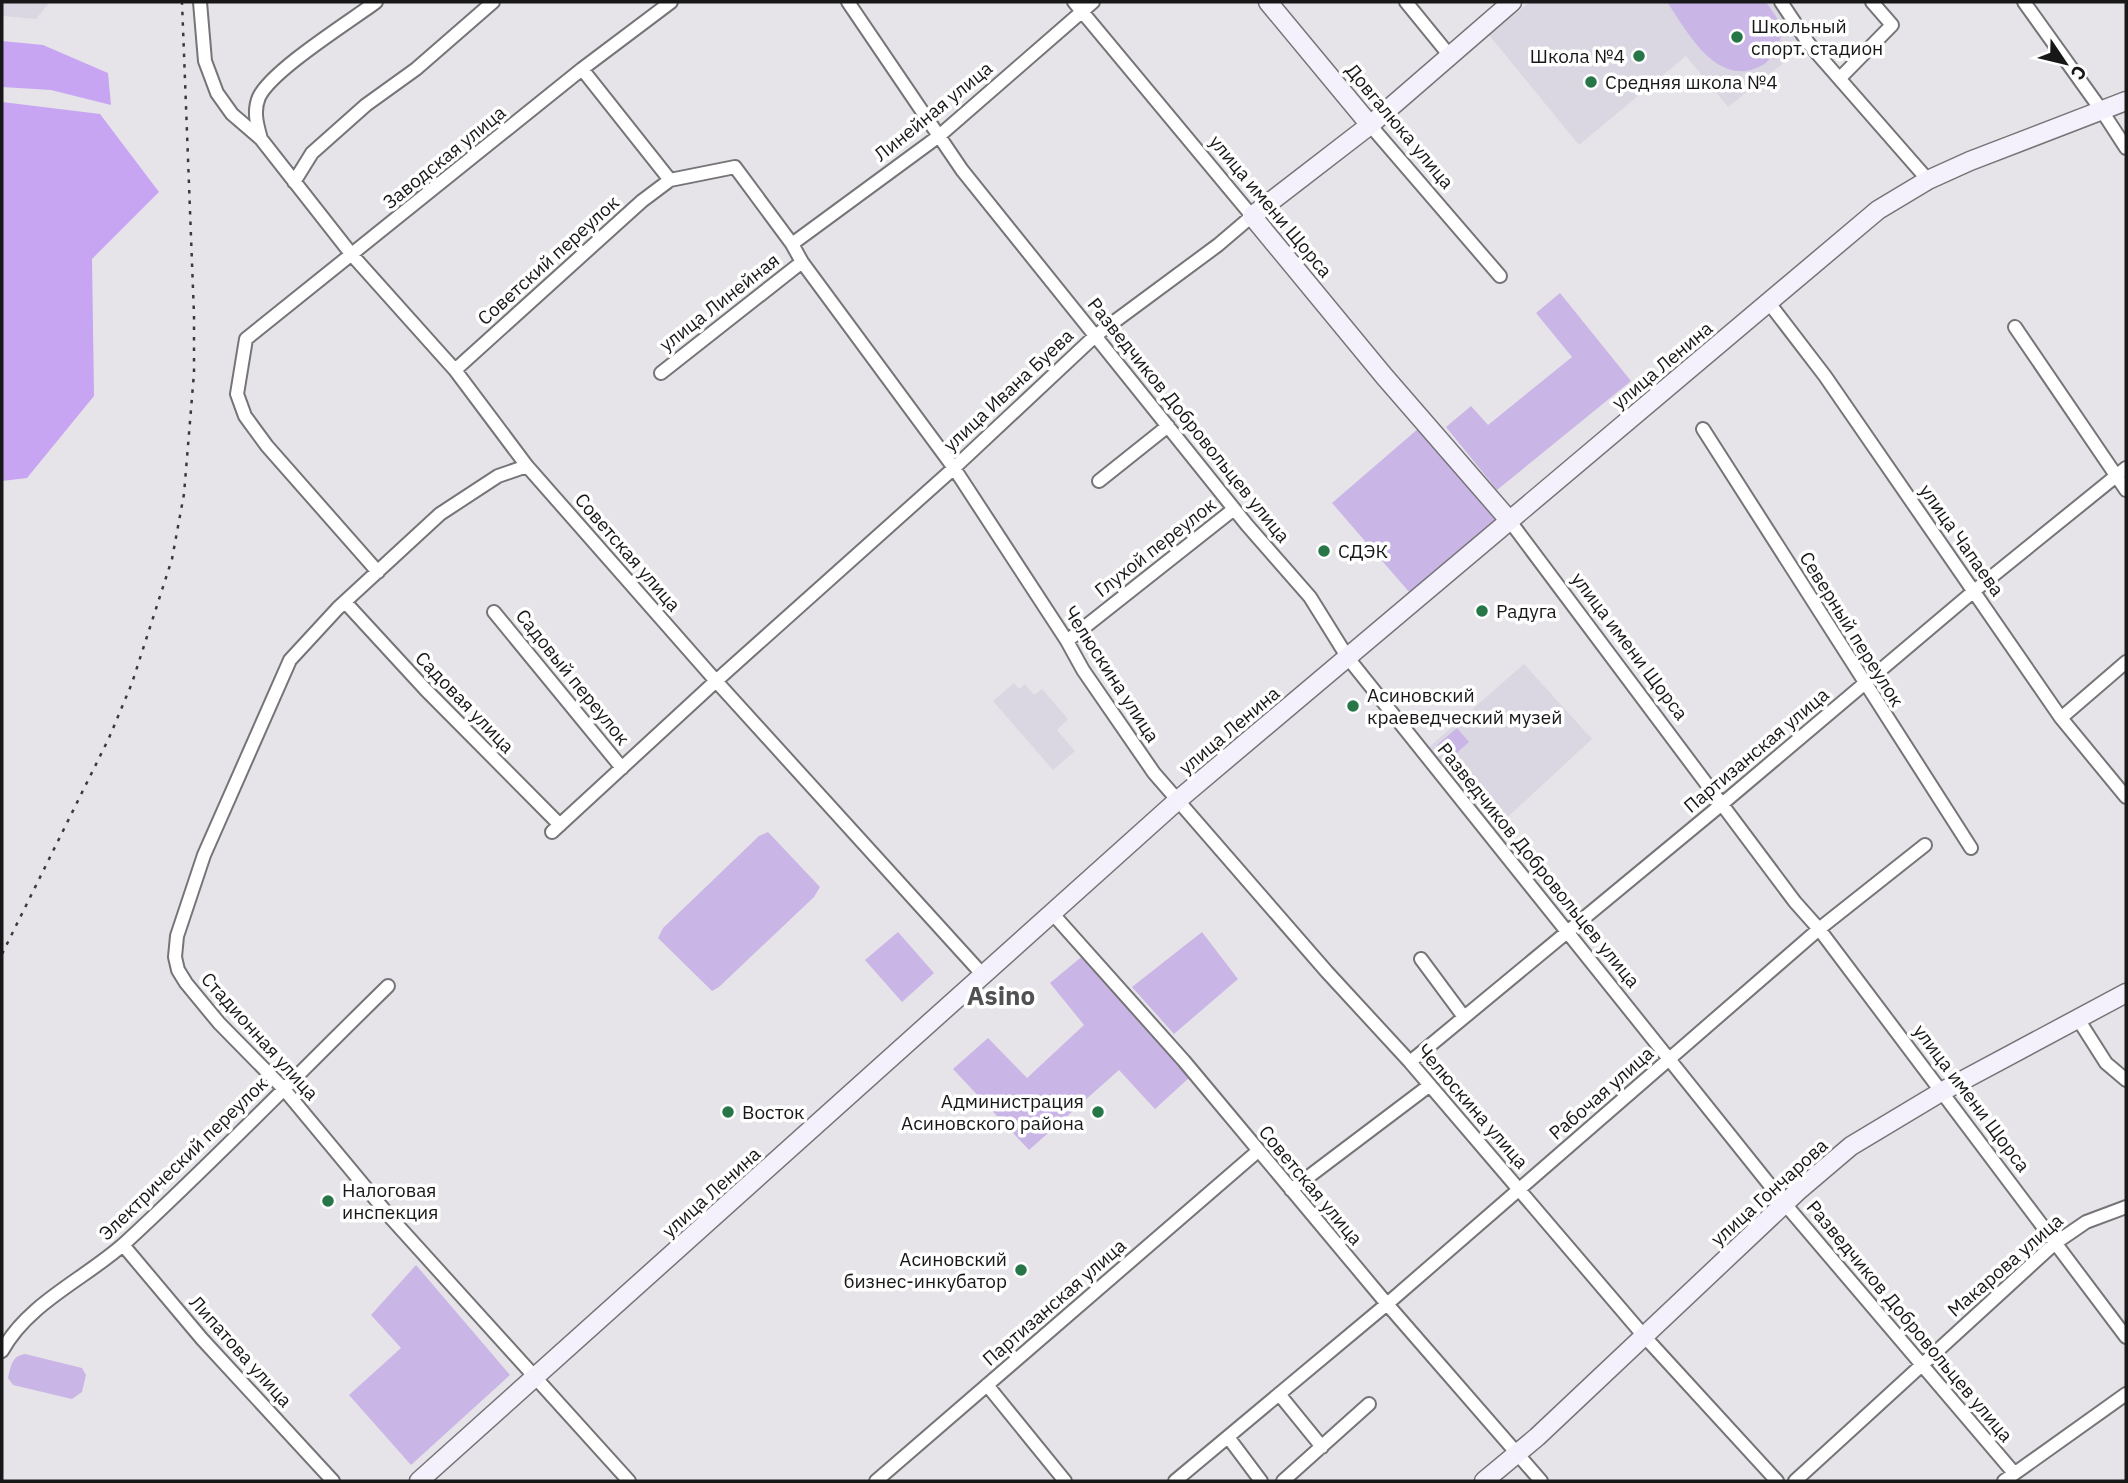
<svg xmlns="http://www.w3.org/2000/svg" width="2128" height="1483" viewBox="0 0 2128 1483" font-family="'IBM Plex Sans',sans-serif">
  <style>
    .built { fill: #dbd7e2 }
    .green { fill: #cab5e7 }
    .forest { fill: #c7a5f3 }
    .lines { fill: none; stroke-linecap: round; stroke-linejoin: round }
    .street-casing { stroke: #757477; stroke-width: 16 }
    .secondary-casing { stroke: #757477; stroke-width: 21 }
    .street { stroke: #fff; stroke-width: 12 }
    .secondary { stroke: #f5f1fc; stroke-width: 18 }
    .rail { stroke: #39393a; stroke-width: 2.5; stroke-dasharray: 3.5 7; stroke-linecap: butt }
    .poi-dot { fill: #267647; stroke: #fff; stroke-width: 2.5 }
    .labels { text-anchor: middle; dominant-baseline: central; stroke-width: 7; stroke-linejoin: round; paint-order: stroke }
    .poi-label { font-size: 19px; fill: #181819; stroke: #fff; text-anchor: start }
    .street-label { font-size: 19px; fill: #181819; stroke: #fff }
    .district-label { font-size: 26px; font-weight: bold; fill: #515053; stroke: #fff }
  </style>
  <rect width="100%" height="100%" fill="#e6e4e8"/>
  <!-- built -->
  <path class="built" d="M2 2H50L36 19 2 16Z
    M1530 2H1772L1804 47 1728 107 1686 56 1579 145 1489 35Z
    M1524 664 1592 739 1499 825 1428 748Z
    M1014 683 1019 689 1025 684 1034 695 1042 689 1068 719 1057 730 1075 751 1053 770 993 701Z"/>
  <!-- green -->
  <path class="green" d="M1667 2H1766L1783 27C1779 47 1774 62 1754 69 1714 83 1686 30 1667 2Z
    M1560 293 1631 381 1497 490 1446 427 1471 406 1488 425 1572 357 1536 313Z
    M1419 428 1496 519 1410 593 1332 503Z
    M1457 728 1469 742 1450 759 1437 745Z
    M768 832 820 887 814 897 719 987 712 991 658 938 663 928 759 836Z
    M898 932 934 973 902 1002 865 960Z
    M1202 932 1238 979 1174 1034 1132 987Z
    M1085 954 1190 1077 1155 1109 1119 1070 1029 1150 953 1069 988 1038 1027 1078 1084 1025 1050 983Z
    M416 1265 510 1375 411 1465 349 1395 401 1348 371 1315Z
    M25 1354 82 1368 86 1375 82 1392 72 1399 13 1385 8 1378C11 1367 11 1356 25 1354Z"/>
  <!-- forest -->
  <path class="forest" d="M2 41 43 45 108 73 111 105 51 90 2 87Z
    M2 102 100 114 159 192 92 259 94 396 27 478 2 481Z"/>
  <g class="lines">
    <!-- street casing -->
    <g class="street-casing">
      <path id="street" d="M200 2 205 61 217 93 232 114 261 139 352 255 455 370 527 466 716 681 983 975
        M848 2 962 170 1247 525 1310 597 1348 658 1785 1204 2014 1473
        M1406 2 1450 56
        M1781 2 1809 44 1928 180
        M2024 2 2102 111 2126 148
        M582 69 670 180 735 167 792 244 802 262 954 468 1067 641 1083 670 1154 773 1327 972 1410 1062 1644 1336 1777 1481
        M1840 78 1892 25 1872 2
        M1370 125 1500 276
        M261 139C257 125 253 111 259 97 272 70 349 22 376 2
        M294 182 312 153 366 105 416 69 493 2
        M792 244 939 136 1093 2
        M1769 303 1825 376 2061 718 2126 797
        M2015 327 2126 490
        M455 370 642 201 670 180
        M661 373 802 262
        M1703 429 1971 848
        M527 466 498 476 440 514 338 608 290 660 204 855 177 936 175 957 178 970 186 983 219 1023 283 1088 391 1218 629 1481
        M1099 481 1168 426
        M1509 520 1795 902 1819 929 2126 1337
        M378 572 267 446 245 416 237 394 246 339 582 69 671 2
        M345 602 426 690 560 825
        M494 612 622 768
        M1067 641 1234 509
        M2061 718 2126 662
        M552 832 716 681 954 468 1095 336 1218 245 1252 216 1074 2
        M1052 913 1184 1061 1387 1304 1541 1481
        M1421 959 1464 1017
        M2078 1019 2106 1063 2126 1080
        M1410 1062 1722 804 1974 591 2126 468
        M1291 1190 1430 1085
        M123 1245 202 1339 333 1481
        M2 1351C28 1303 85 1279 125 1243 215 1160 300 1072 388 986
        M987 1385 1065 1481
        M1279 1394 1322 1447
        M1228 1437 1261 1481
        M876 1481 1258 1151
        M1175 1481 1387 1304 1819 929 1925 845
        M1283 1481 1369 1404
        M1795 1481 2054 1244 2086 1222 2126 1207
        M2004 1481 2126 1394"/>
    </g>
    <!-- secondary casing -->
    <g class="secondary-casing">
      <path id="secondary" d="M1268 2 1370 125
        M1509 520 1384 376 1252 216 1370 125 1512 2
        M419 1481 1178 800 1878 210 1928 180 1970 161 2126 101
        M1484 1481 1537 1437 1798 1191 1851 1146 1941 1092 2126 993"/>
    </g>
    <!-- street -->
    <use href="#street" class="street"/>
    <!-- secondary -->
    <use href="#secondary" class="secondary"/>
    <!-- rail -->
    <path class="rail" d="M2 954 109 738 132 683 172 559 184 494 194 373V315L182 2"/>
  </g>
  <!-- markers -->
  <g class="poi-dot">
    <circle cx="1737" cy="37" r="7"/>
    <circle cx="1639" cy="56" r="7"/>
    <circle cx="1591" cy="82" r="7"/>
    <circle cx="1324" cy="551" r="7"/>
    <circle cx="1482" cy="611" r="7"/>
    <circle cx="1353" cy="706" r="7"/>
    <circle cx="728" cy="1112" r="7"/>
    <circle cx="1098" cy="1112" r="7"/>
    <circle cx="328" cy="1201" r="7"/>
    <circle cx="1021" cy="1270" r="7"/>
  </g>
  <g class="labels">
    <!-- poi labels -->
    <g class="poi-label">
      <text x="1751" y="26">Школьный<tspan x="1751" dy="22">спорт. стадион</tspan></text>
      <text x="1625" y="56" text-anchor="end">Школа №4</text>
      <text x="1605" y="82">Средняя школа №4</text>
      <text x="1338" y="551">СДЭК</text>
      <text x="1496" y="611">Радуга</text>
      <text x="1367" y="695">Асиновский<tspan x="1367" dy="22">краеведческий музей</tspan></text>
      <text x="1084" y="1101" text-anchor="end">Администрация<tspan x="1084" dy="22">Асиновского района</tspan></text>
      <text x="742" y="1112">Восток</text>
      <text x="342" y="1190">Налоговая<tspan x="342" dy="22">инспекция</tspan></text>
      <text x="1007" y="1259" text-anchor="end">Асиновский<tspan x="1007" dy="22">бизнес-инкубатор</tspan></text>
    </g>
    <!-- street labels -->
    <g class="street-label">
      <text transform="translate(933 111) rotate(-39)">Линейная улица</text>
      <text transform="translate(1400 126) rotate(50)">Довгалюка улица</text>
      <text transform="translate(444 157) rotate(-39)">Заводская улица</text>
      <text transform="translate(1271 206) rotate(50)">улица имени Щорса</text>
      <text transform="translate(548 260) rotate(-42)">Советский переулок</text>
      <text transform="translate(719 302) rotate(-38)">улица Линейная</text>
      <text transform="translate(1662 365) rotate(-40)">улица Ленина</text>
      <text transform="translate(1008 390) rotate(-43)">улица Ивана Буева</text>
      <text transform="translate(1189 420) rotate(51)">Разведчиков Добровольцев улица</text>
      <text transform="translate(1962 540) rotate(55)">улица Чапаева</text>
      <text transform="translate(1155 547) rotate(-38)">Глухой переулок</text>
      <text transform="translate(628 552) rotate(49)">Советская улица</text>
      <text transform="translate(1852 629) rotate(58)">Северный переулок</text>
      <text transform="translate(1630 646) rotate(53)">улица имени Щорса</text>
      <text transform="translate(1112 674) rotate(57)">Челюскина улица</text>
      <text transform="translate(573 677) rotate(51)">Садовый переулок</text>
      <text transform="translate(465 702) rotate(46)">Садовая улица</text>
      <text transform="translate(1229 730) rotate(-40)">улица Ленина</text>
      <text transform="translate(1756 750) rotate(-40)">Партизанская улица</text>
      <text transform="translate(1539 865) rotate(51)">Разведчиков Добровольцев улица</text>
      <text transform="translate(260 1036) rotate(48)">Стадионная улица</text>
      <text transform="translate(1601 1093) rotate(-41)">Рабочая улица</text>
      <text transform="translate(1972 1098) rotate(53)">улица имени Щорса</text>
      <text transform="translate(1473 1106) rotate(49)">Челюскина улица</text>
      <text transform="translate(183 1158) rotate(-44)">Электрический переулок</text>
      <text transform="translate(1311 1185) rotate(50)">Советская улица</text>
      <text transform="translate(711 1192) rotate(-42)">улица Ленина</text>
      <text transform="translate(1769 1192) rotate(-42)">улица Гончарова</text>
      <text transform="translate(2005 1265) rotate(-41)">Макарова улица</text>
      <text transform="translate(1054 1302) rotate(-41)">Партизанская улица</text>
      <text transform="translate(1910 1321) rotate(50)">Разведчиков Добровольцев улица</text>
      <text transform="translate(241 1351) rotate(48)">Липатова улица</text>
    </g>
    <!-- district labels -->
    <g class="district-label">
      <text x="1001" y="995">Asino</text>
    </g>
  </g>
  <!-- border -->
  <rect width="2128" height="1483" fill="none" stroke="#181819" stroke-width="7"/>
  <!-- north arrow -->
  <g transform="translate(2065 63) rotate(125)" stroke="#ffffff" stroke-width="5" paint-order="stroke">
  <path d="M0-5L12 26L0 18L-12 26Z" fill="#181819"/>
  <text y="-10" font-size="19" font-weight="bold" text-anchor="middle" fill="#181819">С</text>
  </g>
</svg>
